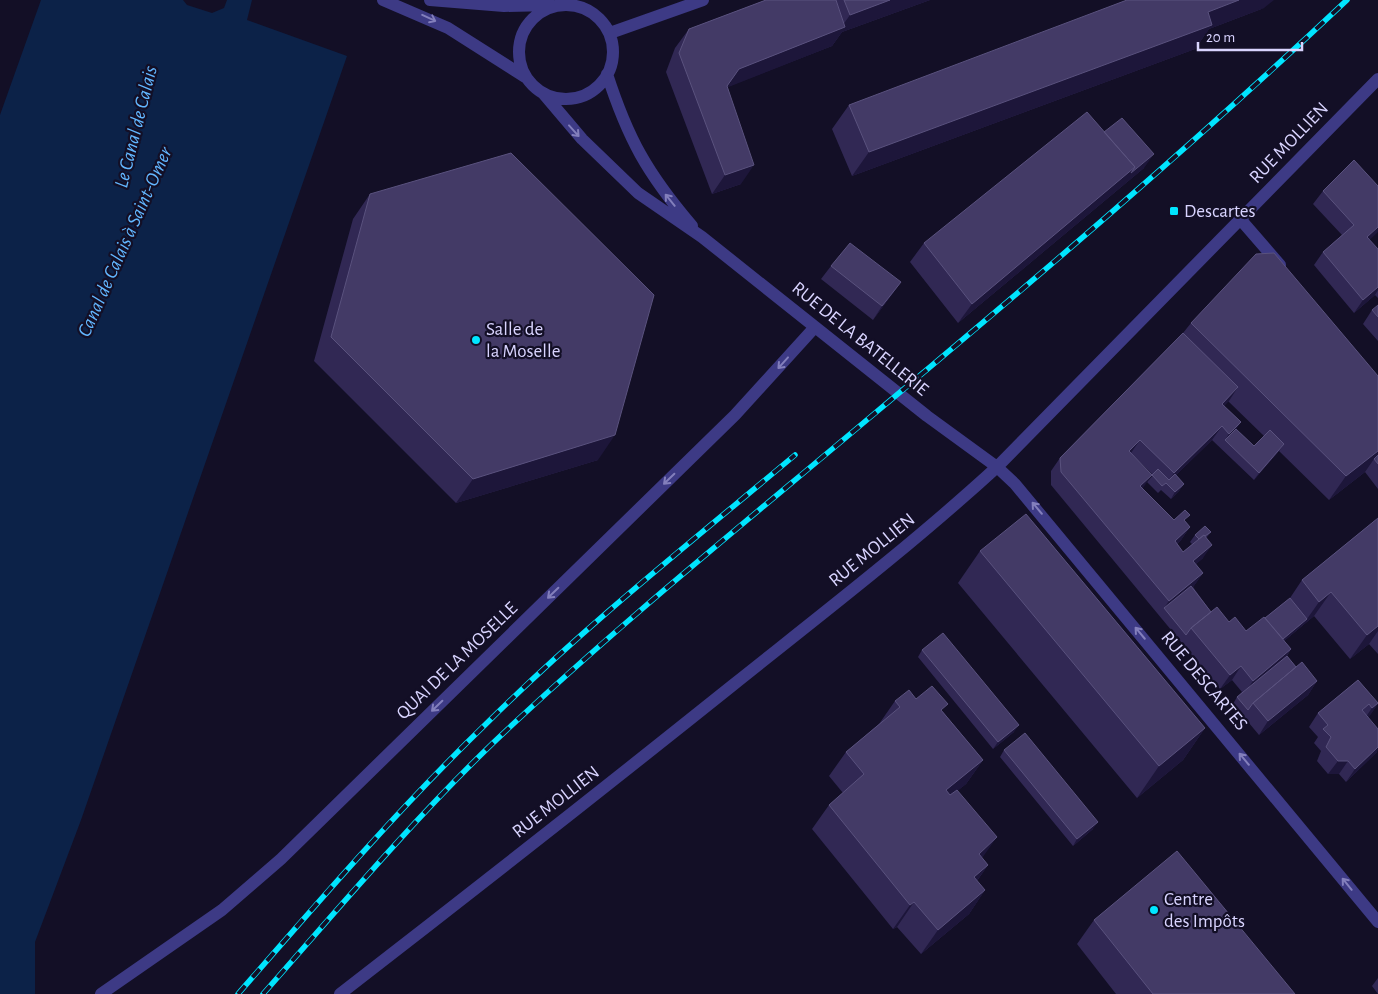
<svg xmlns="http://www.w3.org/2000/svg" width="1378" height="994" viewBox="0 0 1378 994" font-family="'Alegreya Sans',sans-serif">
  <style>
    .water { fill: #0c2248 }
    .lines { fill: none; stroke-linecap: round; stroke-linejoin: round }
    .minor { stroke: #3d3a85; stroke-width: 12 }
    .rail-casing { stroke: #00e5ff; stroke-width: 5.5 }
    .rail { stroke: #130f26; stroke-width: 4; stroke-dasharray: 11; stroke-linecap: butt }
    .wall { fill: #312854; fill-rule: evenodd }
    .shaded-wall { fill: #1d163a }
    .building { fill: #433a66; stroke: #5a527e }
    .oneway { stroke: #837fbc }
    .poi-dot { fill: #00e5ff; stroke: #130f26; stroke-width: 2 }
    .labels { text-anchor: middle; dominant-baseline: central; stroke-width: 4.5; stroke-linejoin: round; paint-order: stroke }
    .street-label { font-size: 19px; fill: #d9d4ff; stroke: #130f26 }
    .poi-label { font-size: 19px; fill: #d9d4ff; stroke: #130f26; text-anchor: start }
    .water-label { font-size: 20px; font-style: italic; fill: #62b6ff; stroke: #130f26 }
  </style>
  <rect width="100%" height="100%" fill="#130f26"/>
  <!-- water -->
  <path class="water" d="M41 0H183L187 5 212 13 224 8 227 0H252L247 20 347 56 81 820 35 942V994H0V115Z"/>
  <g class="lines">
    <!-- minor -->
    <path class="minor" d="M383 0 448 28 525 77
      M430 0 504 6 551 5
      M519 52a47 47 0 1 1 94 0a47 47 0 1 1-94 0Z
      M610 33 703 0
      M607 74C628 139 647 173 692 226
      M543 93 582 139 638 193 702 237 927 416 997 467 1015 484 1378 922
      M1241 220 1280 265
      M101 994 222 910 281 859 735 415 815 327
      M340 994C472 892 603 789 733 685 822 614 913 544 997 467L1378 79"/>
    <!-- rail casing -->
    <g class="rail-casing">
      <path id="rail" d="M238 994C319 901 400 807 489 721 585 626 691 542 795 455
        M263 994C338 909 411 822 493 743 613 629 742 525 868 419 1031 283 1193 145 1347 0"/>
    </g>
    <!-- rail -->
    <use href="#rail" class="rail"/>
  </g>
  <!-- wall -->
  <path class="wall" d="M766 0H930L842 32 832 46 727 87 741 184 712 194 666 72 675 48 689 29Z
    M1264 8 1209 29 1195 49 852 176 832 129 849 105Z
    M1104 132 1144 168 958 323 910 262 924 243Z
    M1323 191 1378 249V298L1375 295 1354 313 1314 265 1323 252 1342 235 1313 204Z
    M370 194 598 460 456 503 314 361 353 219Z
    M831 266 901 282 873 320 821 279Z
    M1378 305V341L1363 324 1372 310Z
    M1191 323 1378 376V489L1365 472 1329 500 1279 451 1254 480 1212 440 1176 475 1184 484 1179 491 1171 499 1161 490 1158 493 1147 482 1153 475 1131 453 1142 488 1174 520 1185 521 1190 527 1181 540 1177 544 1183 552 1192 544 1190 542 1195 535 1211 532 1206 538 1203 558 1196 564 1203 573 1193 587 1211 612 1246 631 1265 618 1290 598 1302 580 1378 518V654L1369 644 1350 659 1314 616 1284 641 1291 649 1287 656 1296 667 1317 681 1308 695 1259 735 1233 704 1237 697 1242 692 1232 680 1220 689 1051 485V471L1060 458 1183 333ZM1228 401 1264 436 1254 446 1236 429 1224 406Z
    M980 551 1205 728 1183 760 1137 798 958 583Z
    M922 650 1014 732 993 749 918 657Z
    M1358 680 1378 704 1368 717 1377 752 1346 782 1339 774H1328L1317 761 1321 751 1314 743 1318 737 1309 727 1318 713Z
    M916 698 943 712 983 760 966 784 957 791 982 858 988 865 977 881 985 890 969 914 921 954 897 927 893 929 812 829 829 805 843 793 829 776 846 752 879 724 895 701Z
    M1004 750 1093 829 1073 846 1000 757Z
    M1094 920 1295 994H1116L1077 944Z
    M1378 978V994L1372 986Z"/>
  <!-- shaded-wall -->
  <path class="shaded-wall" d="M890 0H930L842 32 832 46 726 88 739 69 840 29 850 15Z
    M1239 0H1274L1264 8 1209 29 1195 49 852 176 869 152 1208 12Z
    M1154 154 1144 168 958 323 972 304 1135 167Z
    M754 165 741 184 712 194 725 175Z
    M1378 227V232L1358 251 1367 237Z
    M901 282 891 296 873 320 882 306Z
    M1378 287V290L1375 295 1354 313 1363 300Z
    M1238 387 1229 401 1213 417 1222 404Z
    M1241 422 1232 436 1225 440 1229 434Z
    M1222 426 1212 440 1167 484 1174 473Z
    M615 435 598 460 456 503 473 479Z
    M1140 440 1131 453 1129 451Z
    M1284 444 1279 451 1254 480 1259 473Z
    M1378 451V461L1374 459 1365 472 1329 500 1346 476Z
    M1152 475 1143 488 1131 500 1140 486Z
    M1184 484 1179 491 1171 499 1175 492Z
    M1190 527 1181 540 1165 554 1175 541Z
    M1212 545 1203 558 1184 575 1193 561Z
    M1203 573 1194 586 1166 610 1164 608 1169 601Z
    M1331 592 1314 616 1272 651 1277 644 1307 619 1319 602Z
    M1378 626V631L1369 644 1350 659 1367 635Z
    M1291 649 1282 663 1244 694 1253 681Z
    M1241 666 1232 680 1220 689 1230 675Z
    M1317 681 1308 695 1259 735 1268 721Z
    M1378 704 1369 717 1363 721 1372 708Z
    M1019 725 1014 732 993 749 998 742Z
    M1205 728 1183 760 1137 798 1159 766Z
    M1378 747V750L1377 752 1346 782 1355 769Z
    M983 760 966 784 929 814 946 790Z
    M1338 761H1348L1339 774H1328Z
    M1098 822 1093 829 1073 846 1077 839Z
    M997 837 980 861 979 854Z
    M988 865 971 889 974 877Z
    M985 890 969 914 921 954 938 930Z
    M914 902 897 927 893 929 910 905Z"/>
  <!-- building -->
  <path class="building" d="M766 0H836L845 27 739 69 727 86 754 165 725 175 679 53 689 29Z
    M844 0H890L850 15Z
    M1127 0H1239L1208 12 1212 25 869 152 849 105Z
    M1087 112 1135 167 972 304 924 243Z
    M1122 118 1154 154 1131 173 1135 167 1104 132Z
    M511 153 654 295 615 435 473 479 331 337 370 194Z
    M1354 160 1378 186V227L1367 237 1378 249V287L1363 300 1323 252 1354 225 1323 191Z
    M850 243 901 282 882 306 831 266Z
    M1274 253 1378 376V451L1346 476 1191 323 1256 254Z
    M1378 305V317L1372 310Z
    M1183 333 1238 387 1222 404 1241 422 1229 434 1222 426 1174 473 1140 440 1129 451 1152 475 1140 486 1174 520 1185 510 1190 515 1184 520 1190 527 1175 541 1183 552 1204 535 1212 545 1193 561 1203 573 1169 601 1061 472 1060 458Z
    M1236 429 1254 446 1270 430 1284 444 1259 473 1225 440Z
    M1378 455V464L1374 459Z
    M1158 469 1169 480 1175 474 1184 484 1175 492 1166 483 1162 486 1152 475Z
    M1026 514 1205 728 1159 766 980 551Z
    M1378 518V626L1367 635 1331 592 1319 602 1302 580Z
    M1205 526 1211 532 1205 536 1204 535 1199 539 1195 535Z
    M1191 586 1211 612 1191 628 1186 635 1164 608Z
    M1290 598 1307 619 1283 639 1265 618Z
    M1217 607 1229 622 1235 617 1246 631 1264 617 1291 649 1253 681 1241 666 1230 675 1191 628Z
    M943 633 1019 725 998 742 922 650Z
    M1287 656 1296 667 1253 703 1248 710 1237 697Z
    M1302 662 1317 681 1268 721 1253 703Z
    M1358 680 1378 703 1372 708 1369 704 1362 710 1378 729V747L1355 769 1348 761H1338L1326 747 1331 737 1323 729 1328 725 1318 713Z
    M932 686 948 704 941 710 983 760 946 790 950 795 957 790 997 837 979 854 988 865 974 877 985 890 938 930 914 902 910 905 829 805 864 774 846 752 900 707 895 701 909 690 916 699Z
    M1025 733 1098 822 1077 839 1004 750Z
    M1177 851 1295 994H1153L1094 920Z"/>
  <!-- one-way arrows -->
  <defs><path id="oneway-shaft" d="M-6 0H5M1.5-3L5.5 0L1.5 3" fill="none" stroke-width="1.6" stroke-linecap="round" stroke-linejoin="round" transform="scale(1.25)"/></defs>
  <g class="oneway">
    <use href="#oneway-shaft" transform="translate(429 18) rotate(25)"/>
    <use href="#oneway-shaft" transform="translate(574 131) rotate(48)"/>
    <use href="#oneway-shaft" transform="translate(670 200) rotate(-129)"/>
    <use href="#oneway-shaft" transform="translate(783 363) rotate(132)"/>
    <use href="#oneway-shaft" transform="translate(669 479) rotate(136)"/>
    <use href="#oneway-shaft" transform="translate(1037 508) rotate(-130)"/>
    <use href="#oneway-shaft" transform="translate(553 593) rotate(136)"/>
    <use href="#oneway-shaft" transform="translate(1140 633) rotate(-130)"/>
    <use href="#oneway-shaft" transform="translate(437 706) rotate(136)"/>
    <use href="#oneway-shaft" transform="translate(1244 759) rotate(-130)"/>
    <use href="#oneway-shaft" transform="translate(1347 884) rotate(-129)"/>
  </g>
  <!-- markers -->
  <g class="poi-dot">
    <rect x="1169" y="206" width="10" height="10" rx="2.5"/>
    <circle cx="476" cy="340" r="5"/>
    <circle cx="1154" cy="910" r="5"/>
  </g>
  <g class="labels">
    <!-- street labels -->
    <g class="street-label">
      <text transform="translate(1289 143) rotate(-46)">RUE MOLLIEN</text>
      <text transform="translate(860 339) rotate(39)">RUE DE LA BATELLERIE</text>
      <text transform="translate(872 550) rotate(-39)">RUE MOLLIEN</text>
      <text transform="translate(457 661) rotate(-44)">QUAI DE LA MOSELLE</text>
      <text transform="translate(1204 681) rotate(50)">RUE DESCARTES</text>
      <text transform="translate(556 802) rotate(-38)">RUE MOLLIEN</text>
    </g>
    <!-- poi labels -->
    <g class="poi-label">
      <text x="1184" y="211">Descartes</text>
      <text x="486" y="329">Salle de<tspan x="486" dy="22">la Moselle</tspan></text>
      <text x="1164" y="899">Centre<tspan x="1164" dy="22">des Impôts</tspan></text>
    </g>
    <!-- water labels -->
    <g class="water-label">
      <text transform="translate(136 127) rotate(-76)">Le Canal de Calais</text>
      <text transform="translate(125 242) rotate(-66)">Canal de Calais à Saint-Omer</text>
    </g>
  </g>
  <!-- scale -->
  <path d="M1198 42v8h104v-8" fill="none" stroke="#d9d4ff" stroke-width="2.5"/>
  <text x="1206" y="42" font-size="15" fill="#d9d4ff" stroke="#130f26" stroke-width="4" paint-order="stroke">20 m</text>
</svg>
